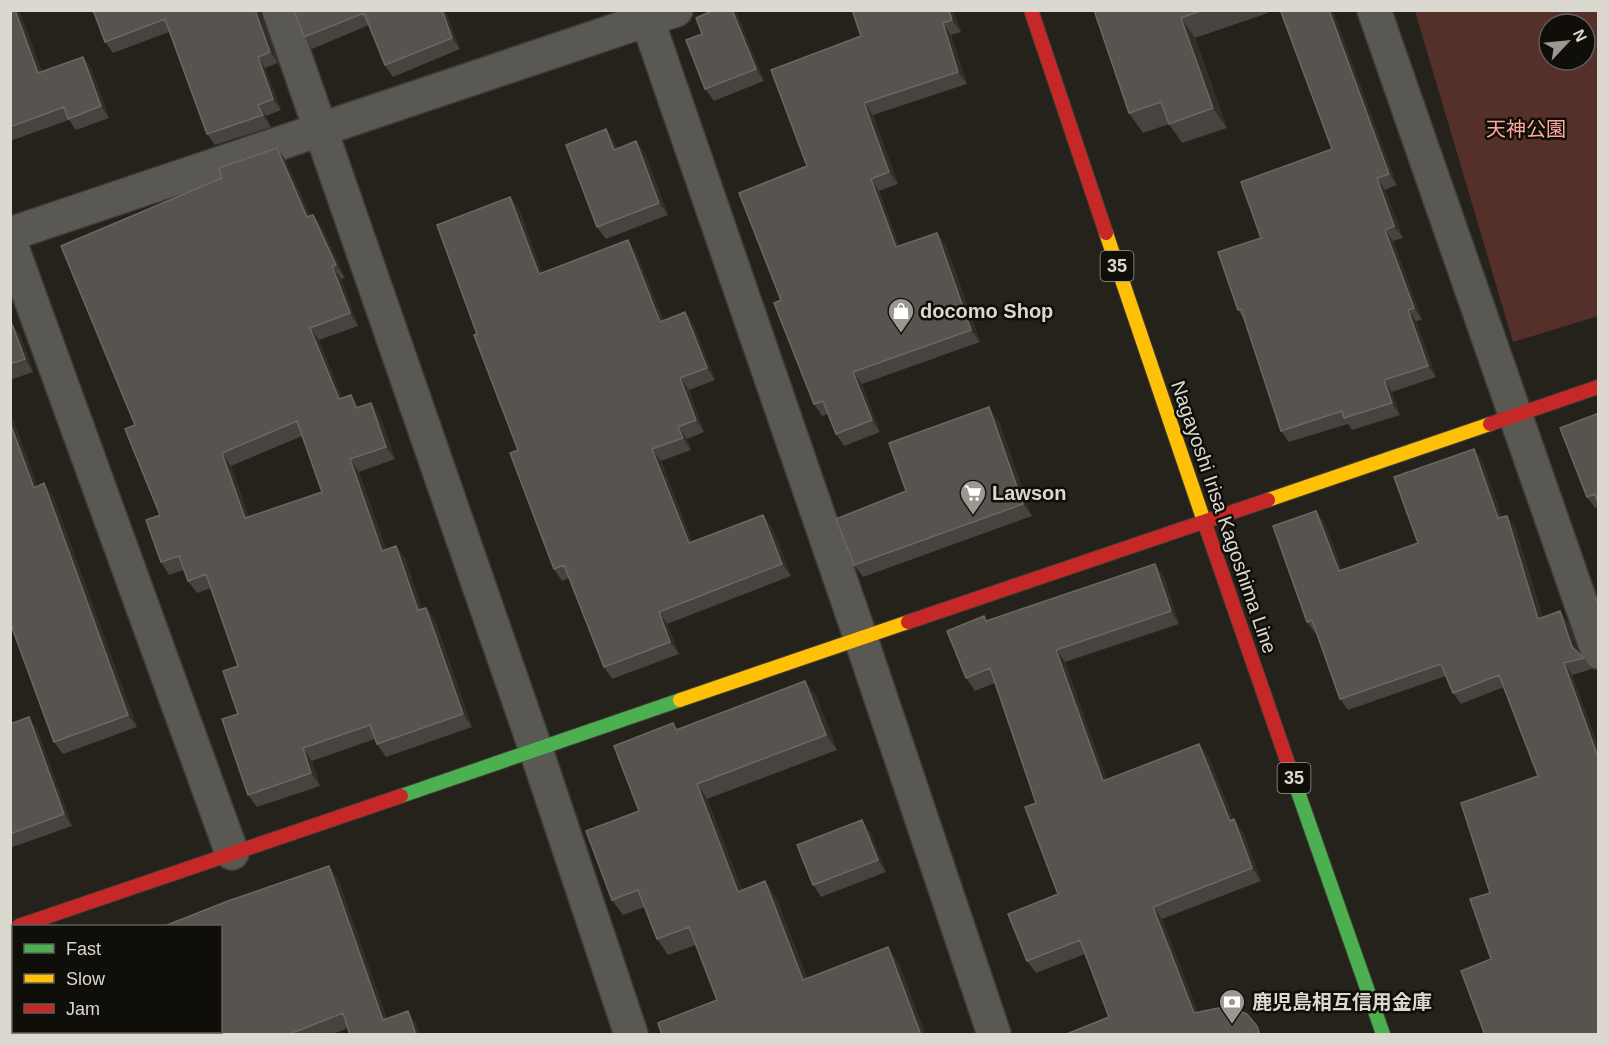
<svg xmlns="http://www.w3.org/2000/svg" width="1609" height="1045" viewBox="0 0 1609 1045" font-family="Arial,'Noto Sans JP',sans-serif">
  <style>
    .green { fill: #55302b; fill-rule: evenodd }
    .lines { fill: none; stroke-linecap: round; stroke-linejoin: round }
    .street-casing { stroke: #3e3c37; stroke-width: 36 }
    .fast-casing { stroke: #3e3c37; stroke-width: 16 }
    .slow-casing { stroke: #3e3c37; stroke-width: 16 }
    .jam-casing { stroke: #3e3c37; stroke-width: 16 }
    .street { stroke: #5a5853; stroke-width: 33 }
    .fast { stroke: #4caf50; stroke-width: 14 }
    .slow { stroke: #ffc107; stroke-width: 14 }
    .jam { stroke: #c62828; stroke-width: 14 }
    .wall { fill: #47433e; fill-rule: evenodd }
    .shaded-wall { fill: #322f29 }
    .building { fill: #57534e; stroke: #6b6862; stroke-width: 1.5; fill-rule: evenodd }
    .labels { text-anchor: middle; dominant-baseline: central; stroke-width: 5; stroke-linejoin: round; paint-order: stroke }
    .shield { fill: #0f0e08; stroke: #9d9b93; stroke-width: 1.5 }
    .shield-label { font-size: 18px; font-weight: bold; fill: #dad8cf }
    .park-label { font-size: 20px; fill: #fea89d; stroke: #0f0e08 }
    .poi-label { font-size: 20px; font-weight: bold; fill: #dad8cf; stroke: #0f0e08; text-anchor: start }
    .street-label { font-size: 20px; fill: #dad8cf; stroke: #0f0e08 }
  </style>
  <rect width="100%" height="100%" fill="#24221b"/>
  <!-- green -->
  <path class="green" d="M1415 11H1598V316L1513 342ZM1549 24H1585V60H1549Z"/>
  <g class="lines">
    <!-- street casing -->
    <g class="street-casing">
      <path id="street" d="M279 10 536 750 631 1034
        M644 10 861 639 994 1034
        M1374 10 1598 652
        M10 234 676 10
        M10 242 232 853
        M10 1002 14 1006
        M44 1032 47 1034"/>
    </g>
    <!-- fast casing -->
    <g class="fast-casing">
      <path id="fast" d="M1291 772 1383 1034
        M401 796 680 700"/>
    </g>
    <!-- slow casing -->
    <g class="slow-casing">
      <path id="slow" d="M1106 233 1205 524
        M1268 500 1490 424
        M680 700 908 622"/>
    </g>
    <!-- jam casing -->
    <g class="jam-casing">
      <path id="jam" d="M1031 10 1106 233
        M1490 424 1598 387
        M1205 524 1291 772
        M908 622 1268 500
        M19 926 401 796"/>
    </g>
    <!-- street -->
    <use href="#street" class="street"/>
    <!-- fast -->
    <use href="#fast" class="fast"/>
    <!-- slow -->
    <use href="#slow" class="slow"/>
    <!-- jam -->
    <use href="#jam" class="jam"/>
  </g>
  <!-- wall -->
  <path class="wall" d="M10 10H19L42 72 83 57 91 68 109 118 76 130 69 120 10 141Z
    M93 10H261V16L278 63 265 68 281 110 266 116 271 127 215 145 207 134 169 32 113 53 105 42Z
    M294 10H445L460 49 393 77 385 65 369 25 312 49 304 37Z
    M714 10H734L738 16 764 81 714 101 705 89 702 34Z
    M852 10H953L961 32 951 35 967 84 873 115 898 184 879 191 899 246 946 245 980 342 862 384 880 432 844 446 836 434 828 414 822 416 814 404 781 300 807 166 861 36Z
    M1094 10H1267L1268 13 1195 38 1227 128 1182 143 1169 124 1143 133 1129 113Z
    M1281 12 1397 185 1385 190 1403 238 1393 241 1422 320 1416 321 1436 377 1392 392 1400 415 1352 430 1348 424 1289 442 1281 431 1245 321 1238 310 1261 238 1332 149Z
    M606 129 614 141 617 148 645 153 668 215 606 239 597 227Z
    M277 148 286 161 310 216 313 215 322 227 345 278 341 279 358 326 319 340 342 398 351 395 359 407 371 403 380 416 395 459 359 472 386 549 396 546 405 558 422 609 426 608 435 620 472 727 386 757 377 744 375 739 312 761 320 786 257 807 248 795 238 714V666L211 588 197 593 188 581 184 570 169 575 161 562 160 515 135 425 222 178ZM302 436 322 492 249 517 231 466Z
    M510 197 519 209 542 273 628 240 636 252 663 320 685 312 693 324 715 380 689 390 704 432 687 439 691 450 661 461 692 542 772 527 791 576 667 624 679 654 612 679 604 667 569 578 562 581 554 569 518 450 477 334Z
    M10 324H12L21 337 33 372 10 380Z
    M1599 413V507L1595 508 1587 497Z
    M998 419 1032 516 863 577 854 565 906 491Z
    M1474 449 1482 460 1502 517 1515 527 1543 618 1560 611 1568 623 1578 652 1584 658 1592 669 1572 675 1599 749V1035L1491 959 1490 893 1538 776 1504 687 1461 704 1453 693 1446 676 1348 710 1340 699 1316 633H1315L1307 622 1316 511 1324 522 1342 570 1418 543Z
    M38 486 53 496 137 727 63 754 54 742Z
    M1155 564 1164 577 1179 624 1065 662 1106 780 1208 756 1233 819 1243 832 1261 881 1162 919 1198 1013 1247 1014 1109 1017 1085 954 1036 973 1027 961 1058 894 1036 803 995 683 975 691 966 678 984 616 987 621Z
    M805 681 816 696 837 750 707 799 742 890 776 897 807 978 899 963 717 1000 696 945 668 955 657 939 645 907 623 915 612 900 639 811 673 723 678 730Z
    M10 724 37 729 72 826 10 848Z
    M870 832 886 872 821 897 813 885Z
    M338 879 387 1019 408 1011 416 1024 420 1035H350L348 1028 330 1035H126Z"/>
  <!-- shaded-wall -->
  <path class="shaded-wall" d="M15 10H19L46 84 38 73Z
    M255 10H261V16L278 63 270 52Z
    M442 10H445L460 49 452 38Z
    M732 10H734L738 16 764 81 756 69Z
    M949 10H953L961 32 952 20Z
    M1329 10H1333L1397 185 1389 174Z
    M1181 18 1195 38 1227 128 1213 108Z
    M943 23 951 35 967 84 958 72Z
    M83 57 91 68 109 118 101 106Z
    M258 57 265 68 281 110 273 99Z
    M864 103 873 115 898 184 889 172Z
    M258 105 266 116 271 127 263 115Z
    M606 129 614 141 622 162 614 150Z
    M636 141 645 153 668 215 659 203Z
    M277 148 286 161 316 230 307 217Z
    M1377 178 1385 190 1403 238 1394 226Z
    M871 179 879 191 904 259 896 247Z
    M510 197 519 209 547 286 539 274Z
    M313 215 322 227 345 278 336 265Z
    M1385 230 1393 241 1422 320 1414 308Z
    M937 233 946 245 980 342 971 330Z
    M628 240 636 252 668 334 660 322Z
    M332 266 341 279 358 326 350 313Z
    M1408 310 1416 321 1436 377 1428 366Z
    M685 312 693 324 715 380 707 368Z
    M12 324 21 337 33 372 25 359Z
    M310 328 319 340 348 412 339 399Z
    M853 372 862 384 880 432 872 420Z
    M680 378 689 390 704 432 696 420Z
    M1384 380 1392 392 1400 415 1392 403Z
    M351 395 360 407 356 408Z
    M371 403 380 416 395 459 386 447Z
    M989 407 998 419 1032 516 1023 504Z
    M10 411 43 500 34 488 10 423Z
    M678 427 687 439 691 450 683 438Z
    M652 449 661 461 697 555 689 543Z
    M1474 449 1482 460 1507 530 1498 518Z
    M222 453 231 466 254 531 245 518Z
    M350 459 359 472 391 563 382 551Z
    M44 483 53 496 137 727 128 715Z
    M1316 511 1324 522 1347 582 1339 571Z
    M763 515 772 527 791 576 782 564Z
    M1507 516 1515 527 1547 631 1538 619Z
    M396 546 405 558 427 623 418 610Z
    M1155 564 1164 577 1179 624 1171 611Z
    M426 608 435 620 472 727 463 714Z
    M1560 611 1568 623 1580 658 1572 647Z
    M659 612 667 624 679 654 670 642Z
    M1056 650 1065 662 1112 794 1103 781Z
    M1564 663 1572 675 1599 749V760Z
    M805 681 816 696 837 750 826 735Z
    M29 717 37 729 72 826 64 814Z
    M1199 744 1208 756 1239 833 1230 821Z
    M303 748 312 761 320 786 311 773Z
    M697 784 707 799 749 907 738 892Z
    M1234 819 1243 832 1261 881 1252 868Z
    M862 820 870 832 886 872 878 860Z
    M329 866 338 879 392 1033 383 1020Z
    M765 881 776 897 814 995 803 980Z
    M1153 907 1162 919 1203 1026 1194 1013Z
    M888 947 899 963 926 1035H921Z
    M408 1011 416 1024 420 1035H416Z"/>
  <!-- building -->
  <path class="building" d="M10 10H15L38 73 83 57 101 106 68 119 64 107 10 127Z
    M93 10H255L270 52 258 57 273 99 258 105 263 115 207 134 165 19 105 42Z
    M294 10H442L452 38 385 65 364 13 304 37Z
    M714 10H732L756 69 705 89 686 40 702 34 696 18Z
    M852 10H949L952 20 943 23 958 72 864 103 889 172 871 179 896 247 937 233 971 330 853 372 872 420 836 434 823 401 814 404 774 303 781 300 739 193 807 166 771 70 861 36Z
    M1094 10H1203L1181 18 1213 108 1169 124 1161 102 1129 113Z
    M1284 10H1329L1389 174 1377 178 1394 226 1385 230 1414 308 1408 310 1428 366 1384 380 1392 403 1344 418 1342 411 1281 431 1241 309 1238 310 1218 252 1261 238 1241 182 1332 149 1281 12Z
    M606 129 614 150 636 141 659 203 597 227 566 145Z
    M277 148 307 217 313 215 336 265 332 266 350 313 310 328 339 399 351 395 356 408 371 403 386 447 350 459 382 551 396 546 418 610 426 608 463 714 377 744 370 725 303 748 311 773 248 795 222 719 238 714 223 671 238 666 206 574 188 581 179 556 161 562 146 520 160 515 125 429 135 425 61 246 222 178 219 168ZM297 421 322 492 245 518 222 453Z
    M510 197 539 274 628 240 660 322 685 312 707 368 680 378 696 420 678 427 683 438 652 449 689 543 763 515 782 564 659 612 670 642 604 667 564 565 554 569 510 453 518 450 474 335 477 334 437 225Z
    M10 324H12L25 359 10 364Z
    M989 407 1023 504 854 565 836 519 906 491 889 443Z
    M1599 413V506L1595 494 1587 497 1560 428Z
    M10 423 34 488 44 483 128 715 54 742 10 622Z
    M1474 449 1498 518 1507 516 1538 619 1560 611 1572 647 1584 658 1564 663 1599 760V1035H1485L1461 971 1491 959 1470 899 1490 893 1461 803 1538 776 1499 675 1453 693 1441 664 1340 699 1312 620 1307 622 1273 526 1316 511 1339 571 1418 543 1394 477Z
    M1155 564 1171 611 1056 650 1103 781 1199 744 1230 821 1234 819 1252 868 1153 907 1194 1013 1228 1006 1247 1014 1257 1026 1260 1035H1064L1109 1017 1080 940 1027 961 1008 914 1058 894 1025 807 1036 803 990 668 966 678 947 631 984 616 986 621Z
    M1599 598V607L1596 599Z
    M805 681 826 735 697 784 738 892 765 881 803 980 888 947 921 1035H662L658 1023 717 1000 689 927 657 939 638 890 612 900 586 831 639 811 614 746 673 723 676 730Z
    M29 717 64 814 10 834V724Z
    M862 820 878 860 813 885 797 845Z
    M329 866 383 1020 408 1011 416 1035H350L343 1013 287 1035H126L125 1032H220V927H162L228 901Z"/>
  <!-- icons -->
  <defs>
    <g id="shop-pin" transform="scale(1.35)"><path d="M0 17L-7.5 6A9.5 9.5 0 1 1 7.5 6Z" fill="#9a9890" stroke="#0f0e08"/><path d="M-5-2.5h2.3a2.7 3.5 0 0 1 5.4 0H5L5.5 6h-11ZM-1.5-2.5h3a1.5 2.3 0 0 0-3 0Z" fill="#fff"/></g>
    <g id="supermarket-pin" transform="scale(1.35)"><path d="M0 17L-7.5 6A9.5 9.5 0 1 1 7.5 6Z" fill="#9a9890" stroke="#0f0e08"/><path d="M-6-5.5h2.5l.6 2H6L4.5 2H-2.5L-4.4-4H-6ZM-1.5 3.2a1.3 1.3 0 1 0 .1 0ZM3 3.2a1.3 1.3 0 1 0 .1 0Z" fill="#fff"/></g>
    <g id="bank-pin" transform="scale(1.35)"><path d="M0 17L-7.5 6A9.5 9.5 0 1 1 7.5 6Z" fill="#9a9890" stroke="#0f0e08"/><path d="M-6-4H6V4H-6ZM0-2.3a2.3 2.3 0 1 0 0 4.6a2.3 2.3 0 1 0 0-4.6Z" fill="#fff"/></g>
  </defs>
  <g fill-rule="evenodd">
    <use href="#shop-pin" x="901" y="311"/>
    <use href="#supermarket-pin" x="973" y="493"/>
    <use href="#bank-pin" x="1232" y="1002"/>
  </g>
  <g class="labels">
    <!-- shield labels -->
    <g class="shield">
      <rect x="1100.5" y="251" width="33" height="30" rx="4.5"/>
      <rect x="1277.5" y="763" width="33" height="30" rx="4.5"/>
    </g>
    <g class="shield-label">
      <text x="1117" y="266">35</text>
      <text x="1294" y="778">35</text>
    </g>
    <!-- park labels -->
    <g class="park-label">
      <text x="1526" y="129">天神公園</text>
    </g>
    <!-- poi labels -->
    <g class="poi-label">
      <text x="920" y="311">docomo Shop</text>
      <text x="992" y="493">Lawson</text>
      <text x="1252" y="1002">鹿児島相互信用金庫</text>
    </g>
    <!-- street labels -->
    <g class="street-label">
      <text transform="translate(1224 517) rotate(71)">Nagayoshi Irisa Kagoshima Line</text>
    </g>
  </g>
  <!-- border -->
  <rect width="1609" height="1045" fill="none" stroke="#dad8cf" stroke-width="24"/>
  <!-- legend -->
  <rect x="12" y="925" width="210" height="108" fill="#0f0e08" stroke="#605f58" stroke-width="1.5"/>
  <rect x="24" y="944" width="30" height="9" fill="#4caf50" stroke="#605f58" stroke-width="1.5"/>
  <text x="66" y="955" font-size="18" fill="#dad8cf">Fast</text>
  <rect x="24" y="974" width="30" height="9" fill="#ffc107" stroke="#605f58" stroke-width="1.5"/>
  <text x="66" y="985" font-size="18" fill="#dad8cf">Slow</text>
  <rect x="24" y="1004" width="30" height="9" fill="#c62828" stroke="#605f58" stroke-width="1.5"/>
  <text x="66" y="1015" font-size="18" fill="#dad8cf">Jam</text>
  <!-- north arrow -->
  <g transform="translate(1567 42) rotate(64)"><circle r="28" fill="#0f0e08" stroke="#605f58" stroke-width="1.5"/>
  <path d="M0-4.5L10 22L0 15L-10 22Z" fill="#9a9890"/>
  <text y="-9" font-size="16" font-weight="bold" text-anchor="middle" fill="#dad8cf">N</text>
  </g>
</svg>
